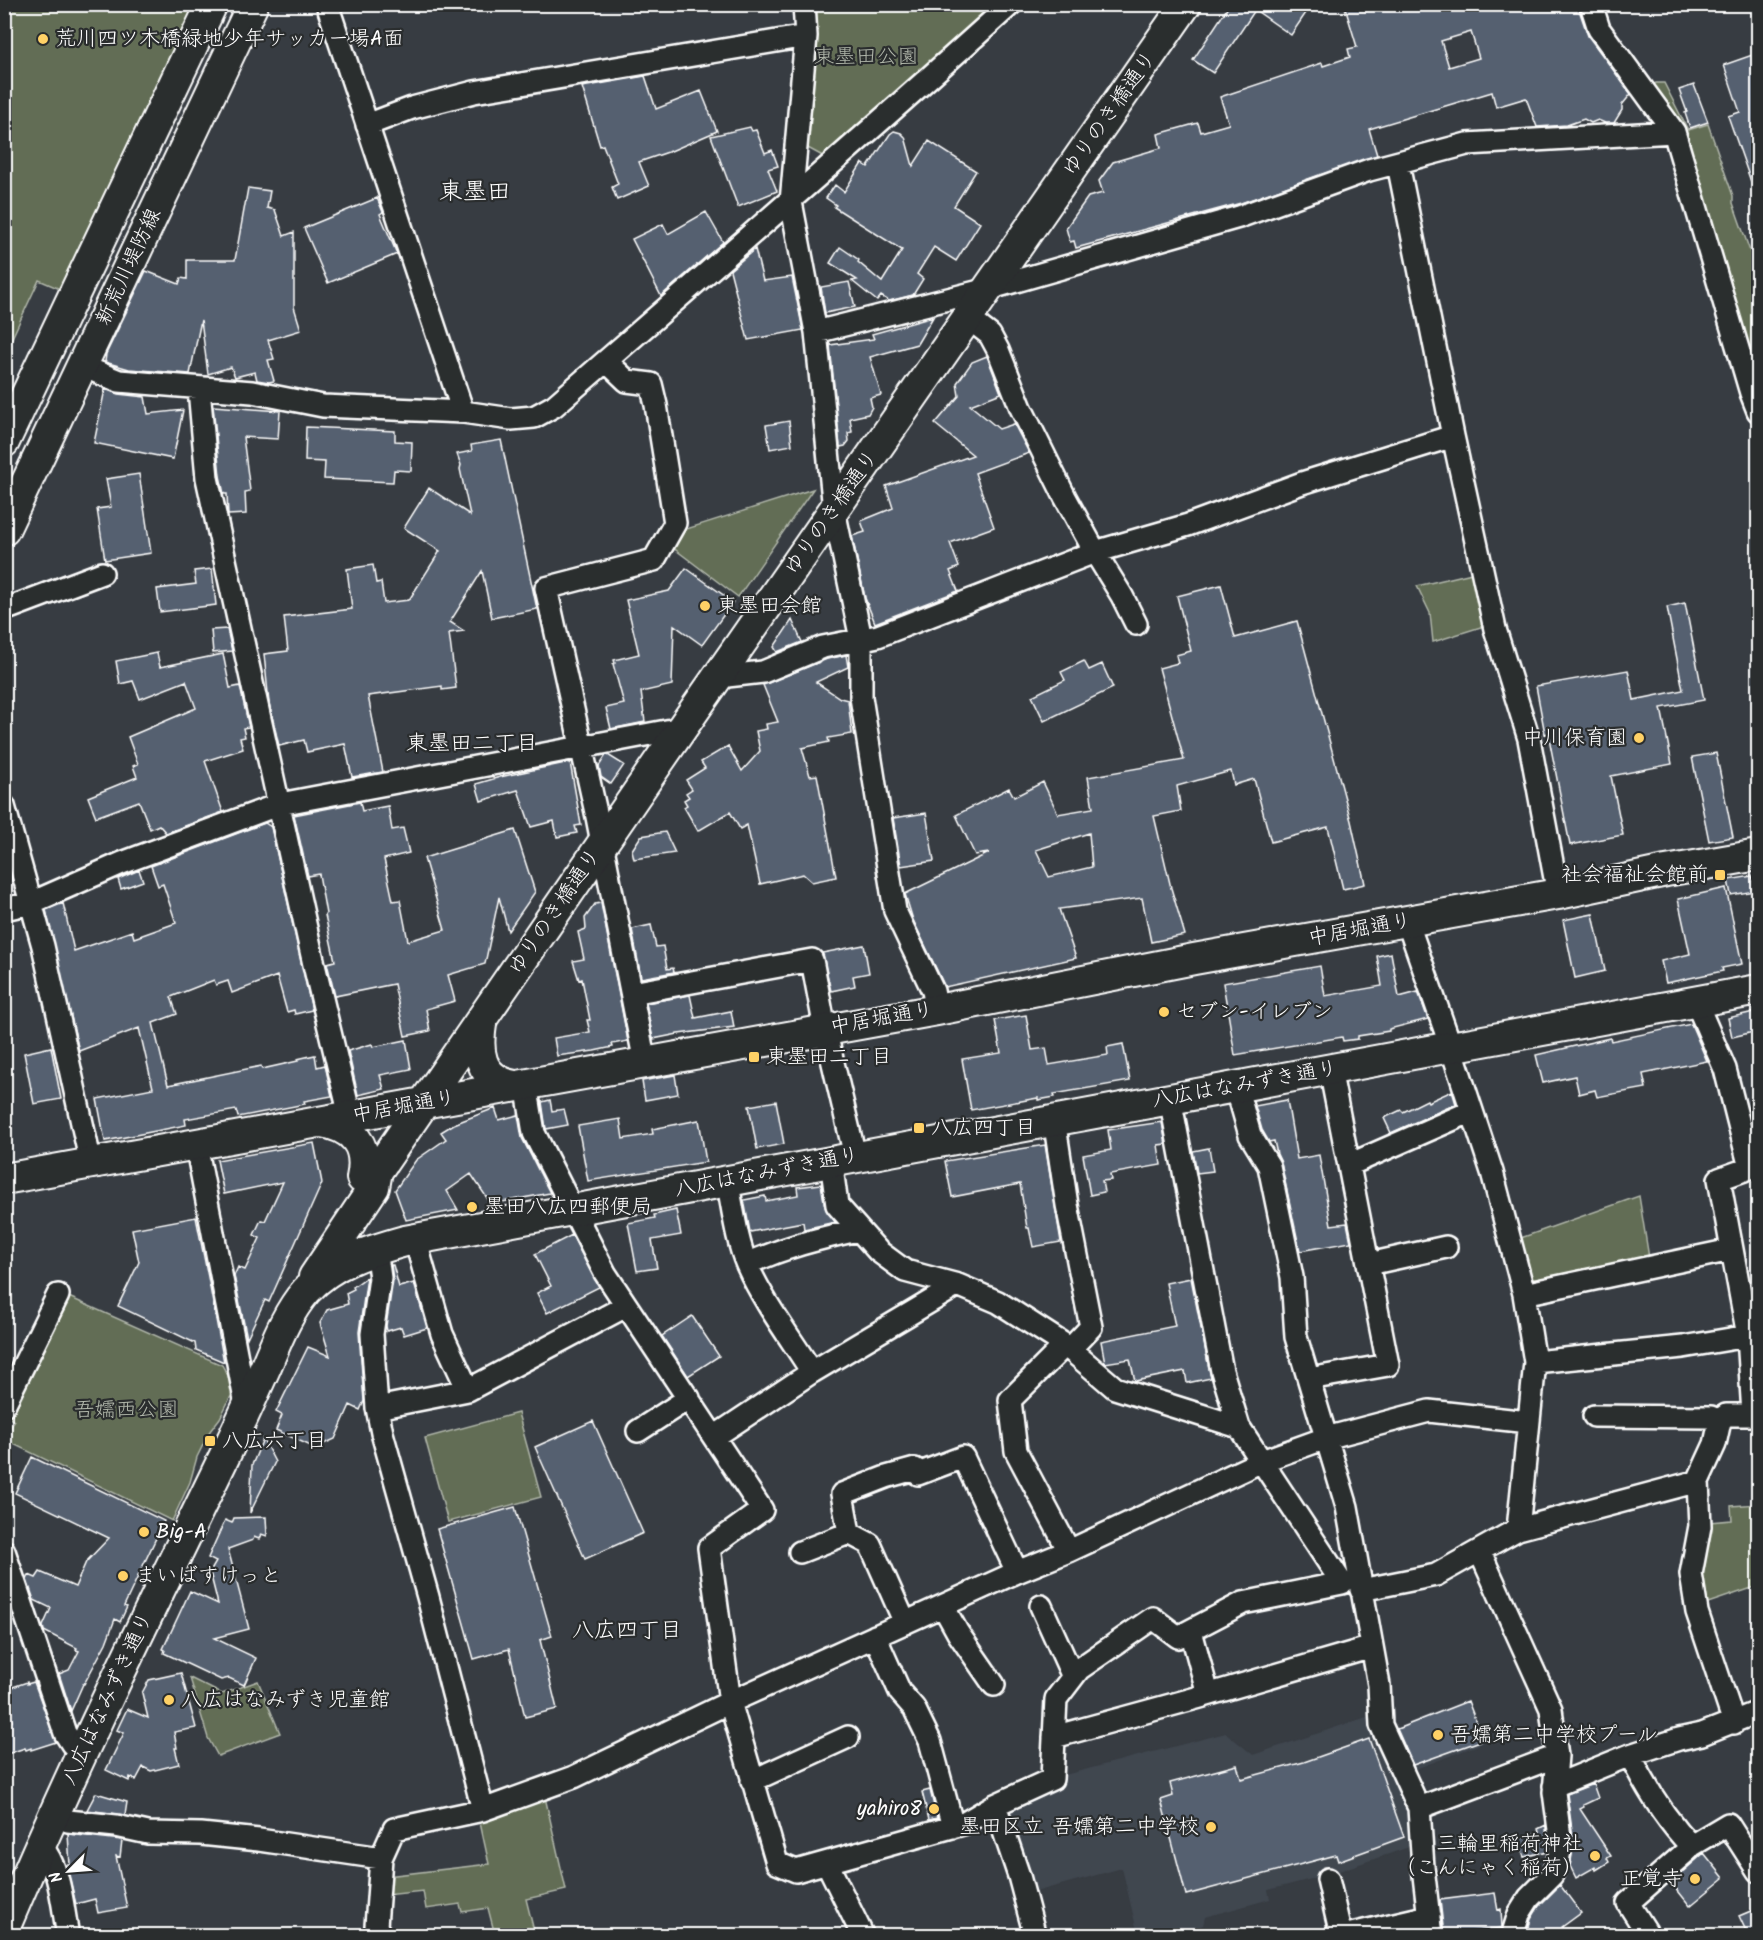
<svg xmlns="http://www.w3.org/2000/svg" width="1763" height="1940" viewBox="0 0 1763 1940" font-family="Kalam,'Klee One',sans-serif">
  <style>
    .built { fill: #404750 }
    .green { fill: #626d54; stroke: #b0b6aa; stroke-width: 1.5 }
    .building { fill: #556070; stroke: #fff; stroke-width: 1.5; fill-rule: evenodd }
    .lines { fill: none; stroke-linecap: round; stroke-linejoin: round }
    .street-casing { stroke: #fff; stroke-width: 26 }
    .secondary-casing { stroke: #fff; stroke-width: 34 }
    .street { stroke: #2a2d2e; stroke-width: 21 }
    .secondary { stroke: #2a2d2e; stroke-width: 30 }
    .poi-dot { fill: #ffd166; stroke: #2a2d2e; stroke-width: 2 }
    .labels { text-anchor: middle; dominant-baseline: central; stroke-width: 4.5; stroke-linejoin: round; paint-order: stroke }
    .poi-label { font-size: 21px; fill: #fff; stroke: #2a2d2e; text-anchor: start }
    .park-label { font-size: 21px; fill: #b0b6aa; stroke: #2a2d2e }
    .street-label { font-size: 21px; fill: #fff; stroke: #2a2d2e }
    .neighbourhood-label { font-size: 22px; fill: #fff; stroke: #2a2d2e }
    .quarter-label { font-size: 24px; fill: #fff; stroke: #2a2d2e }
  </style>
  <rect width="100%" height="100%" fill="#373c42"/>
  <filter id="ink" filterUnits="userSpaceOnUse"><feTurbulence type="fractalNoise" baseFrequency=".0167" numOctaves="2"/><feDisplacementMap in="SourceGraphic" scale="12" xChannelSelector="R" yChannelSelector="G"/><feConvolveMatrix kernelMatrix="1 2 1 2 8 2 1 2 1" color-interpolation-filters="sRGB"/></filter>
  <g filter="url(#ink)">
    <!-- built -->
    <path class="built" d="M1468 1699 1486 1742 1397 1776 1410 1808 1415 1845 1327 1875 1268 1890 1270 1899 1205 1917 1203 1925 1179 1935H1138L1122 1868 1031 1893 1003 1807 1061 1784V1776L1226 1733 1253 1755 1370 1716 1378 1735Z"/>
    <!-- green -->
    <path class="green" d="M4 5H202L67 292 39 280 5 353Z
      M816 5H1001L830 160 806 147 817 17Z
      M1656 83H1664L1688 130 1708 124 1733 196V203L1758 274V387L1650 86Z
      M813 489 738 597 672 547 680 531Z
      M1472 573 1484 626 1433 642 1430 613 1417 586Z
      M1639 1196 1649 1258 1530 1282 1518 1239Z
      M62 1294 222 1365 235 1388 220 1418 210 1431 197 1457 190 1482 172 1521 5 1440 14 1421 5 1415Z
      M518 1413 541 1497 448 1522 425 1438Z
      M1758 1504V1586L1705 1604 1697 1575 1709 1522 1732 1520 1731 1506Z
      M190 1678 222 1694 258 1681 280 1733 218 1756 208 1738Z
      M545 1797 566 1890 526 1899 535 1935H495L488 1908 462 1912 460 1904 426 1909 423 1891 386 1895 387 1876 489 1864 479 1818Z"/>
    <!-- building -->
    <path class="building" d="M1230 4H1312L1291 35 1255 10 1213 73 1193 60Z
      M1344 4H1577L1588 36 1631 94 1622 105V110L1614 123H1605L1598 120 1591 123 1584 119 1567 125 1537 127 1526 98 1496 107 1492 92 1369 129 1377 155 1241 203 1076 248 1074 241 1070 242 1066 228 1088 197 1103 193 1099 181 1113 162 1161 148 1158 134 1198 123 1201 132 1229 124 1220 97 1322 63 1323 66 1350 57 1348 49 1357 47ZM1471 32 1479 58 1449 67 1441 41Z
      M1758 53V195L1756 196 1728 116 1740 112 1724 65Z
      M645 76 656 109 701 91 717 131 671 151 639 162 649 186 617 200 612 187 618 184 603 145 600 146 582 87Z
      M1694 85 1708 122 1690 128 1685 113 1687 112 1679 90Z
      M750 127 752 131 756 130 765 153 772 150 778 166 768 169 777 191 738 207 711 136Z
      M894 131 901 133 905 137 913 166 929 141 976 171 954 206 980 223 956 261 934 247 917 274 923 279 913 295 889 301 881 296 877 301 852 281 857 280 830 263 840 247 859 260 858 262 882 282 902 250 834 207 836 205 826 198 835 185 844 192 862 163 868 167 890 134Z
      M248 188 270 191 267 208 275 210 284 236 294 232V307L301 330 268 340 274 359 268 360 274 381 269 382 257 380 255 372 235 377 231 367 208 374 201 320 190 374 129 369 105 362 106 354 146 271 179 284 181 278 187 279V260H235Z
      M377 198 383 212 380 214 397 254 328 283 304 228Z
      M706 212 723 242 661 296 632 239 663 224 668 234Z
      M755 249 763 281 792 277 803 330 748 340 730 270Z
      M849 282 855 307 825 313 821 287Z
      M933 317 917 344 870 357 881 395 870 398 872 407 868 414 850 418 852 432 848 433 849 441 845 446 840 447 830 345 874 339 872 334Z
      M987 356 1001 393 970 405 999 429 1014 424 1029 453 975 473 994 527 950 543 959 567 950 571 958 591 875 623 865 598 852 536 865 532 861 521 893 508 886 486 973 455 935 424 959 396 957 383 972 362Z
      M105 389 118 394 145 397 148 414 183 410 173 459 94 443Z
      M213 406 280 411 278 439 243 437 250 491 245 492 246 514 228 515 227 494H224L220 476Z
      M789 421 792 445 770 449 766 425Z
      M306 427 395 431V441L412 442 411 471 394 470 393 482 324 479 325 462 305 461Z
      M501 440 537 609 492 618 482 571 450 622 464 631 449 633 456 688 442 690V686L368 696 383 772 352 777 345 744 307 752 304 740 279 746 269 703 264 654 288 651 284 617 352 609 347 569 373 565 376 583 381 582 384 603 409 600 440 551 404 528 429 488 470 515 460 469 461 465 457 454 472 451 471 445Z
      M139 474 151 553 105 560 97 509 111 507 106 479Z
      M686 568 733 602 702 645 674 625 672 685 641 692 645 722 611 729 606 708 624 704 613 664 615 663 614 660 639 654 626 600 669 591Z
      M212 569 216 605 160 612 157 589 196 584 194 571Z
      M1221 585 1235 638 1297 621 1351 821 1365 884 1343 889 1328 827 1271 842 1254 779 1234 785 1231 771 1177 786 1181 811 1154 816 1171 888 1185 935 1151 942 1142 898 1059 909 1076 958 945 987 913 920 905 894 989 853 975 855 956 815 1009 788 1014 797 1043 782 1058 814 1093 808 1088 777 1184 760 1159 668 1178 663 1176 655 1191 651 1177 596ZM1089 833 1092 867 1049 877 1036 850Z
      M1685 603 1704 700 1661 708 1672 764 1611 776 1623 835 1570 845 1548 733 1545 734 1536 686 1628 670 1634 700 1683 690 1667 607Z
      M792 620 802 642 777 652 774 647Z
      M227 629 232 651 213 653 211 630Z
      M157 653 160 667 223 654 230 688 240 686 249 727 243 728 245 737 240 738 243 749 205 761 223 812 166 833 159 825 150 829 139 801 96 817 88 797 137 777 133 766 138 764 128 737 196 708 186 681 140 699 133 681 120 684 116 661Z
      M846 655 848 667 816 682 840 698 848 700 852 734 828 738 829 742 802 748 810 776 817 775 836 877 812 882 803 874 760 884 747 825 740 829 730 812 698 831 684 807 687 805 684 800 689 797 686 793 692 789 686 780 705 768 701 762 728 746 742 771 760 751 756 731 767 729 766 724 778 722 763 685 827 659Z
      M1084 661 1089 670 1102 664 1113 688 1044 721 1032 696 1065 680 1061 672Z
      M1716 753 1733 837 1709 841 1692 757Z
      M606 755H608L624 765 611 784 601 777 599 766Z
      M570 762 581 825 575 826 577 833 557 837 554 821 531 827 518 790 481 801 476 784 500 777Z
      M360 802 362 811 388 806 392 830 403 828 409 853 384 859 393 901 400 900 408 941 445 930 424 858 515 830 535 892 508 931 499 897 485 964 448 975 455 1001 426 1009 430 1031 405 1036 394 984 335 996 327 963 335 961 325 915 326 914 319 874 308 876 294 815Z
      M926 813 934 861 901 866 893 818Z
      M265 823 271 827 312 1010 295 1014 294 1010 287 1012 277 976 232 993 228 981 216 985 214 980 171 997 177 1014 153 1023 168 1085 261 1066 262 1069 298 1061 297 1059 315 1055 317 1067 325 1065 332 1096 304 1101 305 1104 238 1117 236 1110 185 1119 186 1125 105 1141 97 1099 153 1088 139 1028 79 1051 46 910 63 903 74 951 132 931 134 938 176 923 163 884 158 886 151 866Z
      M665 832 675 853 634 859 632 850 641 836Z
      M139 870 143 881 121 889 118 879Z
      M1752 876 1755 891 1731 895 1728 880Z
      M1726 888 1742 964 1722 968 1723 971 1666 983 1661 961 1690 954 1678 899Z
      M601 903 628 1041 612 1044 613 1047 594 1051 557 1056 554 1038 590 1032 587 1020H590L582 979 579 980 573 961 584 959 578 932 586 929 585 918 595 904Z
      M1593 914 1605 971 1575 978 1563 920Z
      M651 925 656 947 663 946 667 969 673 968 674 972 641 978 632 929Z
      M864 945 869 973 853 976 855 986 831 991 822 953Z
      M1391 953 1399 997 1418 992 1428 1019 1389 1029V1031L1358 1036V1039L1343 1041 1342 1037 1235 1055 1223 983 1320 966 1325 996 1382 986 1377 956Z
      M690 995 695 1018 731 1011 734 1027 678 1034 653 1039 646 1003Z
      M1758 1011V1031L1732 1037 1728 1018Z
      M1026 1015 1032 1050 1046 1048 1049 1065 1108 1055 1107 1047 1123 1044 1130 1081 1054 1094 1055 1097 1038 1100V1098L971 1110 962 1059 1001 1053 995 1020Z
      M1691 1024 1707 1061 1643 1074 1646 1088 1597 1097 1595 1090 1579 1094 1575 1076 1543 1083 1536 1055 1610 1038 1611 1041Z
      M406 1040 411 1069 380 1075 384 1089 358 1095 348 1051 372 1044 373 1047Z
      M51 1047 61 1099 34 1104 24 1053Z
      M675 1075 678 1094 645 1100 642 1081Z
      M1452 1091 1456 1104 1391 1133 1384 1118 1401 1110 1403 1112 1427 1100 1428 1102Z
      M550 1100 552 1111 564 1109 568 1125 546 1129 542 1102Z
      M1287 1100 1297 1159 1319 1155 1331 1225 1347 1223 1351 1242 1300 1251 1281 1163 1277 1154 1274 1141 1269 1142 1262 1130 1255 1106Z
      M776 1101 784 1144 757 1149 749 1106Z
      M495 1108 499 1120 518 1115 522 1138 550 1193 491 1204 471 1174 447 1191 458 1210 406 1220 395 1190 416 1160 446 1139 441 1132 454 1124Z
      M620 1119 623 1139 653 1134 652 1129 699 1120 706 1162 588 1181 578 1126Z
      M1162 1122 1166 1144 1158 1145 1161 1165 1110 1174 1111 1180 1102 1181 1104 1192 1090 1195 1083 1155 1111 1150 1108 1130Z
      M314 1143 322 1183 269 1302 265 1300 247 1338 234 1276 238 1267 245 1270 260 1238 254 1235 261 1220 265 1221 283 1182 224 1194 217 1160Z
      M1045 1145 1061 1242 1033 1247 1029 1228H1027L1020 1184 952 1197 945 1161Z
      M1209 1148 1213 1171 1197 1173 1193 1151Z
      M821 1184 825 1207 835 1222 804 1229 803 1222 750 1232 744 1200 765 1196 766 1201 798 1195 797 1187Z
      M676 1210 681 1235 652 1240 657 1268 637 1271 628 1223 655 1218 654 1215Z
      M196 1217 209 1282 224 1362 196 1350 195 1343 118 1306 139 1262 132 1229Z
      M572 1235 599 1287 547 1313 537 1293 551 1286 535 1254Z
      M391 1265H393L399 1287 414 1283 427 1328 404 1335 401 1327 387 1331 386 1326 393 1280Z
      M367 1277 359 1332 364 1401 360 1410 350 1405 335 1439 315 1448 276 1430 282 1415 276 1412 308 1347 330 1356 320 1323 327 1310 348 1304 346 1293 354 1289 353 1287Z
      M1191 1278 1211 1378 1187 1383 1185 1371 1135 1381 1130 1359 1105 1363 1101 1341 1175 1326 1166 1283Z
      M692 1316 719 1356 688 1376 662 1336Z
      M593 1421 643 1533 585 1559 535 1447Z
      M263 1439 275 1462 250 1513 252 1465Z
      M32 1457 164 1521 124 1606 127 1607 120 1622 115 1619 106 1643 84 1684H83L71 1711 59 1674 69 1670 79 1651 76 1650 77 1648 44 1631 43 1626 51 1608 34 1600 27 1580 29 1575 36 1578 40 1572 75 1587 86 1562 109 1538 15 1493Z
      M515 1507 552 1636 540 1640 557 1709 525 1717 509 1649 474 1659 437 1529Z
      M266 1517 267 1536 261 1534 259 1539 254 1537 253 1540 228 1549 249 1629 214 1638 256 1658 244 1685 229 1678 221 1680 164 1653 165 1650 163 1649 190 1591 218 1604 210 1572 216 1562 208 1558 225 1520 232 1523 234 1518Z
      M181 1673 196 1728 174 1732 177 1748H175L179 1764 151 1771 143 1767 136 1780 130 1777 129 1781 106 1770 124 1733 117 1730 127 1709 148 1718 142 1693 149 1680Z
      M27 1682V1684L34 1682 56 1742 31 1750V1748L26 1750 25 1748 4 1755V1724L12 1721 4 1700V1690Z
      M1468 1701 1483 1740 1413 1765 1397 1729Z
      M1369 1739 1404 1837 1338 1861 1336 1855 1186 1895 1161 1800 1173 1796 1170 1783 1237 1765 1241 1779 1304 1762Z
      M1593 1784 1598 1798 1583 1805 1584 1807 1580 1809 1611 1856 1607 1858 1609 1862 1596 1870 1595 1867 1576 1878 1570 1866 1574 1844 1567 1794Z
      M930 1790 937 1818 929 1820 922 1792Z
      M96 1793 127 1802 125 1815 87 1810Z
      M1546 1825 1547 1851 1524 1857 1517 1839 1539 1832 1538 1829Z
      M68 1834 122 1840 120 1857 116 1856 127 1908 98 1913 95 1899 76 1904 66 1865H70Z
      M1704 1853 1724 1878 1690 1906 1671 1882Z
      M1560 1885 1581 1913 1562 1927 1564 1935H1527L1531 1919 1539 1906Z
      M1495 1893 1498 1910 1501 1909 1502 1928 1444 1935 1440 1900Z
      M1758 1908V1935H1748L1739 1916Z"/>
    <g class="lines">
      <!-- street casing -->
      <g class="street-casing">
        <path id="street" d="M327 4 463 412
          M804 4 806 36 791 202 816 332 834 510 861 639V697L895 911 933 991 937 1010
          M1591 4 1599 29 1674 132 1751 393 1758 411
          M367 125 412 108 474 92 806 36
          M1398 164 1453 436 1495 629 1529 739 1558 894
          M968 318 990 335 998 350 1021 408 1065 497 1095 552 1122 596 1136 624
          M816 332 988 289 1239 217 1369 170 1467 144 1674 132
          M606 361 627 381 651 384 656 405 675 523 654 560 546 588 597 817 645 1063
          M82 366 119 381 252 392 323 406 463 412 511 419 534 417 554 406C707 273 860 141 1011 4
          M199 389 207 478 315 969 350 1116
          M4 610 102 573
          M718 677 763 672 823 647 878 636 1095 552 1188 525 1302 483 1453 436
          M4 806 43 946 91 1164
          M4 909 31 903 122 863 280 804 682 728
          M1407 921 1451 1047 1492 1172 1524 1294 1535 1362 1518 1529
          M632 993 812 960 825 1029 855 1156
          M1696 1002 1725 1069 1750 1168 1719 1179 1748 1336 1753 1414
          M526 1084 534 1133 605 1273 762 1510 709 1548 730 1702 777 1863 796 1871 963 1824 995 1805 1052 1779 1056 1699 1079 1669 1153 1618 1178 1637 1243 1603 1342 1583 1239 1427 1115 1388 1065 1345 998 1302 958 1285 905 1271 878 1251 837 1205 831 1161
          M1236 1086 1250 1135 1269 1166 1292 1277 1296 1337 1347 1507 1379 1685 1381 1725 1419 1808 1423 1867 1431 1936
          M1170 1098 1222 1371 1239 1427
          M1054 1119 1067 1205 1091 1327 1070 1349
          M196 1144 247 1410
          M1349 1165 1472 1111
          M727 1180C733 1208 736 1239 747 1265 764 1303 790 1337 812 1372
          M415 1239 442 1334 468 1390
          M376 1249 380 1278 372 1334 377 1408 382 1433 428 1597 483 1810
          M747 1264C785 1247 817 1239 857 1230
          M1369 1264 1446 1247
          M1524 1294 1731 1250
          M1065 1345 1010 1400 1016 1451 1069 1551
          M1535 1362 1683 1347 1748 1336
          M1309 1379 1388 1365 1330 1069
          M4 1405 58 1295
          M377 1408 468 1390 626 1306
          M1594 1416 1711 1417 1720 1421
          M638 1431 689 1398
          M714 1437 812 1372 958 1285
          M4 1551 65 1733 72 1744 82 1752
          M800 1552 849 1533
          M1480 1552 1551 1709 1557 1756 1554 1792 1561 1845 1558 1861 1552 1875 1529 1898 1519 1914 1514 1930 1515 1936
          M1361 1590 1436 1575 1518 1529 1698 1481
          M943 1606 958 1633 994 1685
          M1041 1606 1073 1677
          M905 1623 870 1544 849 1533 842 1494 886 1477 915 1469 918 1474 963 1457 1017 1572
          M1191 1631 1208 1694
          M875 1636 900 1692 914 1708 930 1741 953 1827
          M1734 1723 1697 1612 1691 1574 1700 1526 1698 1481 1715 1444 1720 1421 1726 1415H1758
          M1054 1737 1200 1697 1372 1647
          M1630 1755C1646 1788 1665 1819 1691 1846L1728 1824 1758 1871
          M752 1781 848 1737
          M1554 1786 1630 1755 1679 1739 1702 1734 1758 1712
          M995 1805 1019 1876 1035 1936
          M1419 1808 1557 1756
          M55 1813 68 1821 116 1826 148 1833 201 1834 259 1840 381 1858
          M40 1844C61 1869 62 1904 68 1936
          M827 1863 863 1936
          M1328 1879 1341 1936
          M381 1936 376 1926 381 1858 394 1829 483 1810 574 1777 730 1702 1017 1572 1069 1551 1262 1461 1326 1438 1429 1411 1528 1422
          M1343 1936 1429 1916
          M1649 1936 1628 1903 1688 1850 1691 1846"/>
      </g>
      <!-- secondary casing -->
      <g class="secondary-casing">
        <path id="secondary" d="M4 442 212 4
          M4 530 253 4
          M482 1019C476 1050 478 1080 515 1086
          M321 1122C353 1127 369 1145 362 1178
          M4 1179 937 1010 1194 959 1558 894 1666 871 1758 855
          M314 1277 374 1187 377 1171 682 728 1186 4
          M4 1929C72 1767 150 1610 226 1453 240 1424 253 1395 266 1366 277 1340 287 1313 306 1291 332 1262 369 1251 405 1241L1758 990"/>
      </g>
      <!-- street -->
      <use href="#street" class="street"/>
      <!-- secondary -->
      <use href="#secondary" class="secondary"/>
    </g>
  </g>
  <!-- markers -->
  <g class="poi-dot">
    <circle cx="43" cy="39" r="6"/>
    <circle cx="705" cy="606" r="6"/>
    <circle cx="1639" cy="738" r="6"/>
    <rect x="1714" y="869" width="12" height="12" rx="3"/>
    <circle cx="1164" cy="1012" r="6"/>
    <rect x="748" y="1051" width="12" height="12" rx="3"/>
    <rect x="913" y="1122" width="12" height="12" rx="3"/>
    <circle cx="472" cy="1207" r="6"/>
    <rect x="204" y="1435" width="12" height="12" rx="3"/>
    <circle cx="144" cy="1532" r="6"/>
    <circle cx="123" cy="1576" r="6"/>
    <circle cx="169" cy="1700" r="6"/>
    <circle cx="1438" cy="1735" r="6"/>
    <circle cx="934" cy="1809" r="6"/>
    <circle cx="1211" cy="1827" r="6"/>
    <circle cx="1595" cy="1856" r="6"/>
    <circle cx="1695" cy="1879" r="6"/>
  </g>
  <g class="labels">
    <!-- poi labels -->
    <g class="poi-label">
      <text x="55" y="39">荒川四ツ木橋緑地少年サッカー場A面</text>
      <text x="717" y="606">東墨田会館</text>
      <text x="1627" y="738" text-anchor="end">中川保育園</text>
      <text x="1708" y="875" text-anchor="end">社会福祉会館前</text>
      <text x="1176" y="1012">セブン-イレブン</text>
      <text x="766" y="1057">東墨田二丁目</text>
      <text x="931" y="1128">八広四丁目</text>
      <text x="484" y="1207">墨田八広四郵便局</text>
      <text x="222" y="1441">八広六丁目</text>
      <text x="156" y="1532">Big-A</text>
      <text x="135" y="1576">まいばすけっと</text>
      <text x="181" y="1700">八広はなみずき児童館</text>
      <text x="1450" y="1735">吾嬬第二中学校プール</text>
      <text x="922" y="1809" text-anchor="end">yahiro8</text>
      <text x="1199" y="1827" text-anchor="end">墨田区立 吾嬬第二中学校</text>
      <text x="1583" y="1844" text-anchor="end">三輪里稲荷神社<tspan x="1583" dy="24">（こんにゃく稲荷）</tspan></text>
      <text x="1683" y="1879" text-anchor="end">正覚寺</text>
    </g>
    <!-- park labels -->
    <g class="park-label">
      <text x="866" y="57">東墨田公園</text>
      <text x="126" y="1410">吾嬬西公園</text>
    </g>
    <!-- street labels -->
    <g class="street-label">
      <text transform="translate(1110 114) rotate(-55)">ゆりのき橋通り</text>
      <text transform="translate(129 267) rotate(-65)">新荒川堤防線</text>
      <text transform="translate(832 513) rotate(-55)">ゆりのき橋通り</text>
      <text transform="translate(555 912) rotate(-56)">ゆりのき橋通り</text>
      <text transform="translate(1360 930) rotate(-10)">中居堀通り</text>
      <text transform="translate(882 1019) rotate(-10)">中居堀通り</text>
      <text transform="translate(1245 1085) rotate(-10)">八広はなみずき通り</text>
      <text transform="translate(404 1107) rotate(-10)">中居堀通り</text>
      <text transform="translate(767 1173) rotate(-11)">八広はなみずき通り</text>
      <text transform="translate(108 1699) rotate(-65)">八広はなみずき通り</text>
    </g>
    <!-- neighbourhood labels -->
    <g class="neighbourhood-label">
      <text x="472" y="744">東墨田二丁目</text>
      <text x="627" y="1631">八広四丁目</text>
    </g>
    <!-- quarter labels -->
    <g class="quarter-label">
      <text x="475" y="192">東墨田</text>
    </g>
  </g>
  <!-- margin -->
  <rect width="1763" height="1940" fill="none" stroke="#2a2d2e" stroke-width="24"/>
  <rect x="12" y="12" width="1739" height="1916" fill="none" stroke="#fff" stroke-width="2" filter="url(#ink)"/>
  <!-- north arrow -->
  <g transform="translate(69 1871) rotate(245)" stroke="#2a2d2e" stroke-width="4.5" paint-order="stroke">
  <path d="M0-4.5L10 22L0 15L-10 22Z" fill="#ffffff"/>
  <text y="-9" font-size="16" font-weight="bold" text-anchor="middle" fill="#ffffff">N</text>
  </g>
</svg>
